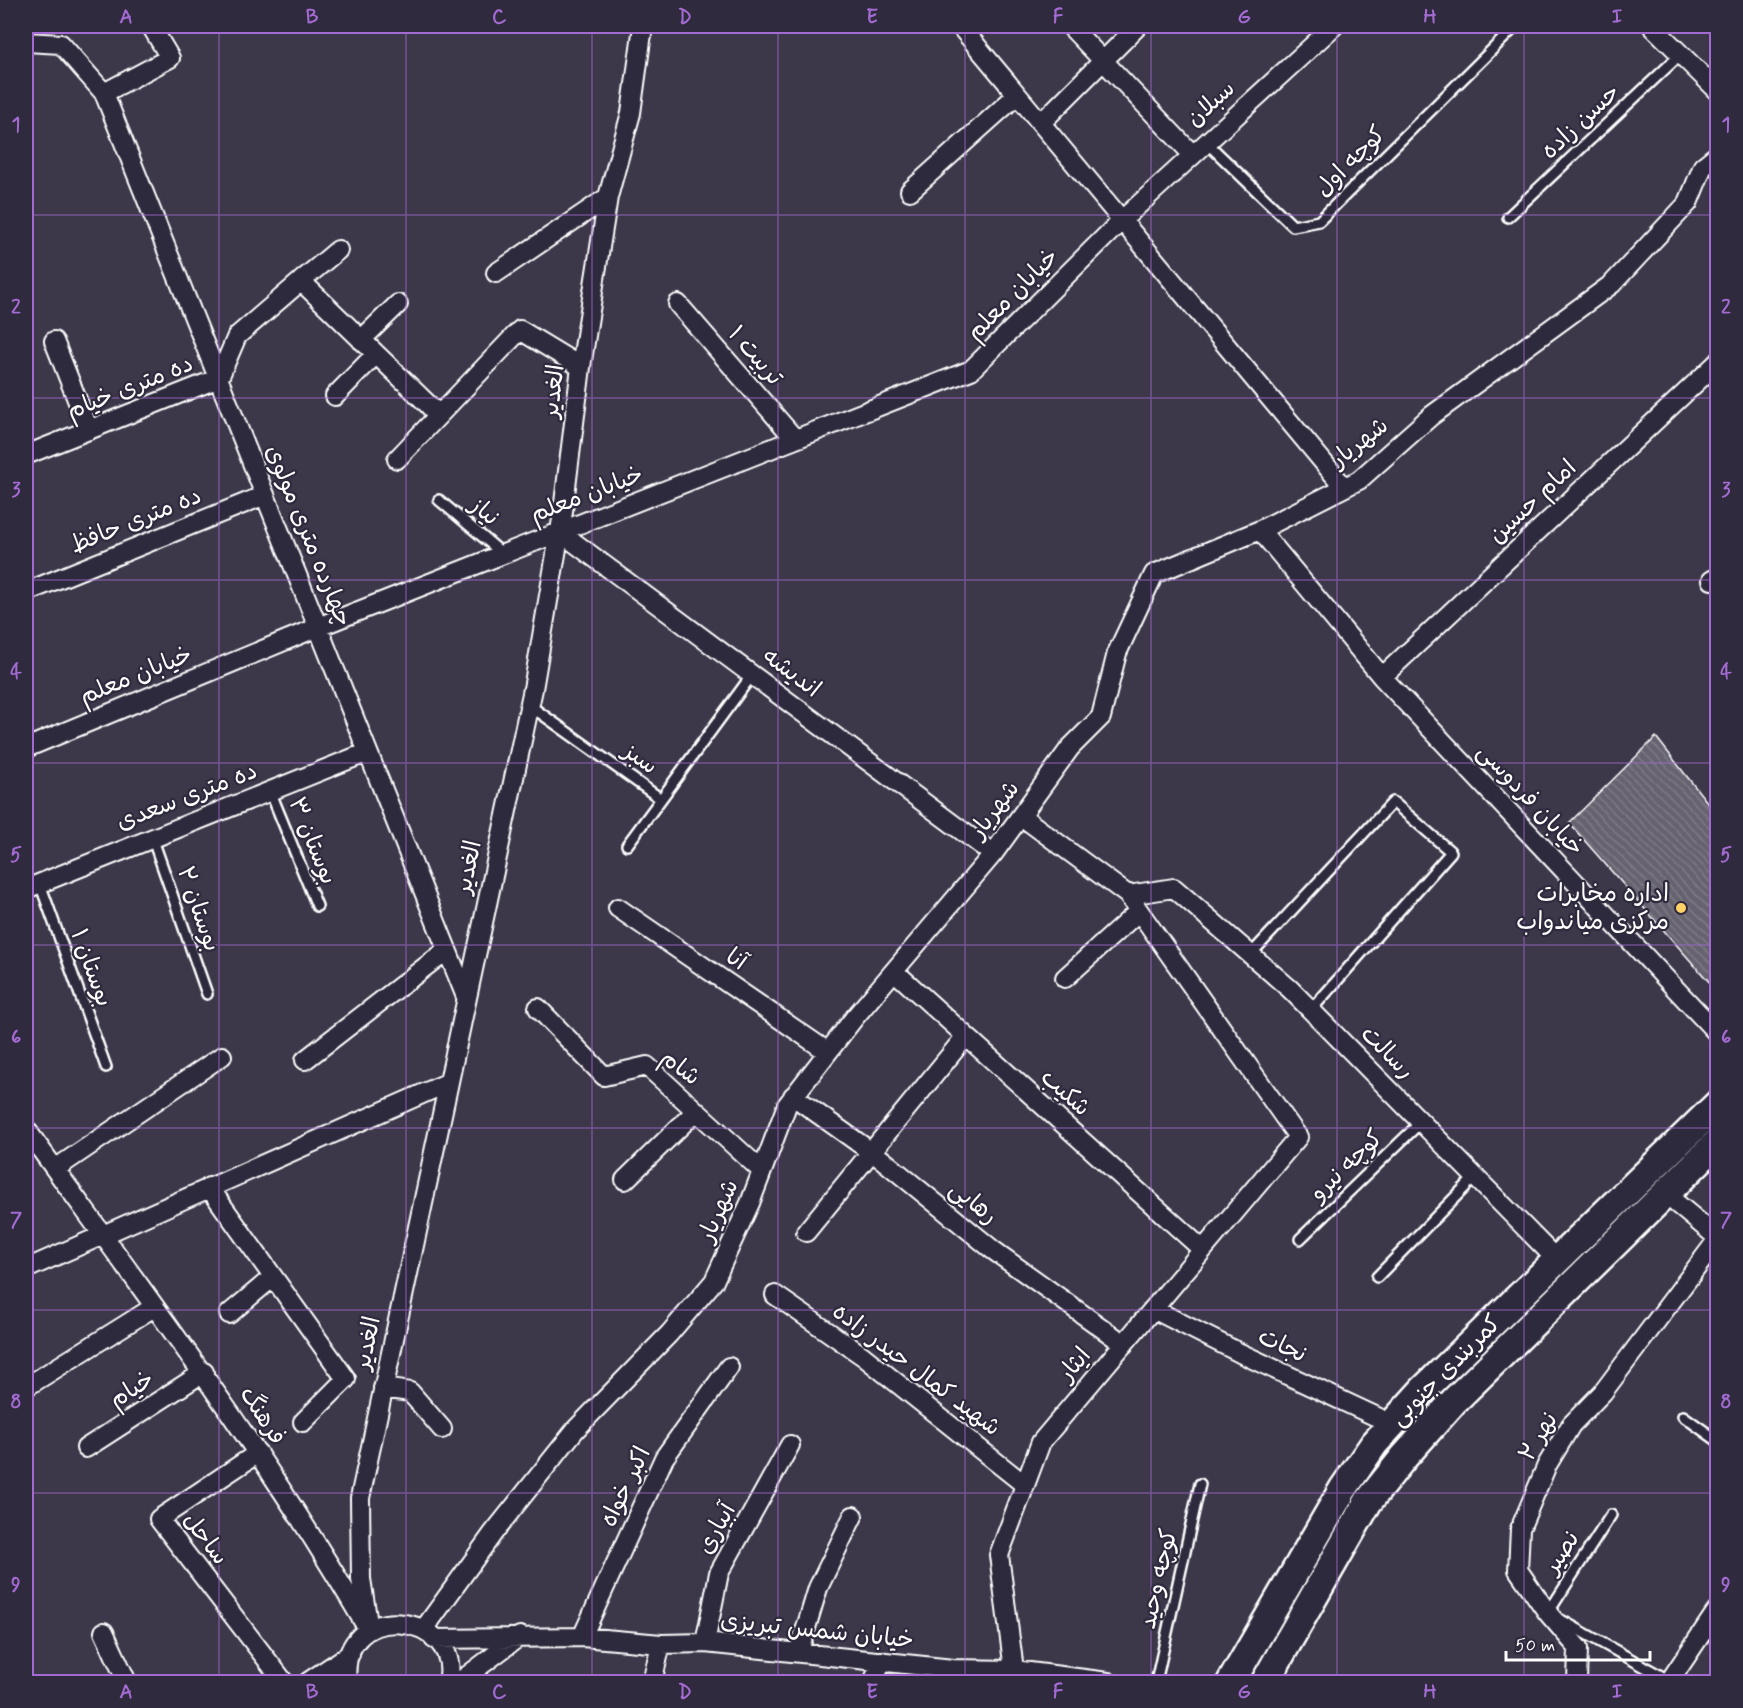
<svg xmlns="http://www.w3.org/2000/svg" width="1743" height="1708" viewBox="0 0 1743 1708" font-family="Mynerve,'Playpen Sans Arabic',sans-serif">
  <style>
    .building { fill: url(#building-back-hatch); stroke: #fff; stroke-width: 1.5 }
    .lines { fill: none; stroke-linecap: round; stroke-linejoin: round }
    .lane-casing { stroke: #fff; stroke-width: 14 }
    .street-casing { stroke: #fff; stroke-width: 22 }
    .primary-casing { stroke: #fff; stroke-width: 32 }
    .lane { stroke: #2f2a3d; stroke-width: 9 }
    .street { stroke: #2f2a3d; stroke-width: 18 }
    .primary { stroke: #2f2a3d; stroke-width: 27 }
    .grid { fill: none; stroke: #a36bd2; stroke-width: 1.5; stroke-opacity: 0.55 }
    .poi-dot { fill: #ffd166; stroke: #2f2a3d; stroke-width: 2 }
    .labels { text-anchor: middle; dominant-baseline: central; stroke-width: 4.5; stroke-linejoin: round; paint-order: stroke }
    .street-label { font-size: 24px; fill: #fff; stroke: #2f2a3d }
    .poi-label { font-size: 24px; fill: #fff; stroke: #2f2a3d; text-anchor: end }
    .neatline { fill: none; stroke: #a36bd2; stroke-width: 2 }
    .grid-label { font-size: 20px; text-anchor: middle; font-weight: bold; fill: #a36bd2 }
  </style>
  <defs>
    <pattern id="building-back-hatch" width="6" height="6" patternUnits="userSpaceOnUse" patternTransform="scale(1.5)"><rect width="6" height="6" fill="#666270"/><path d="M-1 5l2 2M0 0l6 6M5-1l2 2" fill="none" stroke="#7d7a85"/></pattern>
  </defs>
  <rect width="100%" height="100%" fill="#3c3749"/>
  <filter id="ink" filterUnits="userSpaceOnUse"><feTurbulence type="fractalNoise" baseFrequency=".0167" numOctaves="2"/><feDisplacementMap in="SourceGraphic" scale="12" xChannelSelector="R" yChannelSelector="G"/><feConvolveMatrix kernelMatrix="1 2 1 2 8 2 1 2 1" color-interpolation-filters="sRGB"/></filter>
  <g filter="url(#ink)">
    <!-- building -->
    <path class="building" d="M1656 737 1718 816V992L1569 823Z"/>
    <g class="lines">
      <!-- lane casing -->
      <g class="lane-casing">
        <path id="lane" d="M1205 141 1293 226 1319 221 1516 26
          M1508 217 1681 54
          M439 500 503 554
          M529 705 661 799 752 675
          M270 791 317 906
          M152 837 207 994
          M627 845 661 799
          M39 881 106 1067
          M1251 954 1393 802 1451 852 1311 1010
          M1300 1239 1421 1122
          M1377 1277 1475 1177
          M1683 1416 1718 1441
          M1548 1613 1611 1515
          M1561 1620 1670 1681
          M1156 1682 1200 1484"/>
      </g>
      <!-- street casing -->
      <g class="street-casing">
        <path id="street" d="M960 26 1344 487
          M1070 26 1192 154
          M1652 26 1718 91
          M26 42 61 44 104 93 466 997
          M104 93 170 58 151 26
          M1041 123 1138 26
          M910 191 1017 95
          M496 273 608 197
          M308 288 301 281 338 250
          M678 304 795 439
          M361 340 398 304
          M54 341 89 430
          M335 396 376 354
          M26 455 219 378 237 336 301 281 439 415 520 330 581 367
          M397 459 439 415 431 408
          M1260 530 1382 677 1718 1034
          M560 532 993 854
          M1712 580 1718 577
          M26 592 265 495
          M1382 677 1718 362
          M26 748 318 627 971 370 1122 220 1334 26
          M1021 816 1128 895 1139 911 1065 978
          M26 889 368 752
          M1128 895 1174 888 1290 989 1557 1260
          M618 908 828 1052
          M894 971 1203 1250
          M538 1008 604 1076 647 1066 762 1171
          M305 1060 447 950
          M793 1096 884 1161 993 1250 1124 1344
          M26 1129C142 1290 263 1449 363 1621
          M55 1169 222 1056
          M625 1180 696 1111
          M209 1187 346 1379 303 1422
          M1664 1193 1718 1238
          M806 1232 966 1036
          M26 1269 447 1083
          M775 1295 863 1356 1025 1485
          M1153 1309 1240 1353 1392 1424
          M229 1314 273 1277
          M26 1387 154 1307
          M383 1388 410 1392 442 1429
          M86 1448 204 1372
          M258 1453 159 1519 284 1682
          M424 1629 494 1532 576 1429 669 1334 714 1281 750 1203 787 1105 855 1017 993 854 1070 748 1101 717 1117 653 1154 574 1260 530 1359 480 1431 416 1612 284 1688 203 1703 166 1718 154
          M369 1630 361 1579 360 1498 533 689 562 519 581 367 608 197 631 113 643 26
          M104 1632 127 1682
          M582 1637 664 1458 729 1367
          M434 1639 582 1637 661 1644 705 1643 953 1669 1014 1670 1108 1682
          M705 1643 719 1573 790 1445
          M799 1651 818 1588 853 1516
          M1014 1670 999 1555 1041 1442 1298 1137 1139 911
          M308 1682 350 1654
          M347 1682C337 1596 464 1612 448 1682
          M459 1682 520 1636
          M652 1682 661 1644
          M873 1682 882 1661
          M1577 1682 1578 1648 1547 1612 1518 1570 1520 1529 1547 1465 1571 1425 1603 1392 1718 1239
          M1669 1682 1718 1609"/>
      </g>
      <!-- primary casing -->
      <g class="primary-casing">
        <path id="primary" d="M1231 1682 1343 1489 1374 1444 1423 1390 1718 1104
          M1265 1682 1368 1502 1404 1457 1454 1401 1718 1142"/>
      </g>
      <!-- lane -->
      <use href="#lane" class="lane"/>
      <!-- street -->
      <use href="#street" class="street"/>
      <!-- primary -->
      <use href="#primary" class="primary"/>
    </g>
  </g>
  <!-- grid -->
  <path class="grid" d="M219 26V1682M406 26V1682M592 26V1682M778 26V1682M965 26V1682M1151 26V1682M1337 26V1682M1524 26V1682M26 215H1718M26 398H1718M26 580H1718M26 763H1718M26 945H1718M26 1128H1718M26 1310H1718M26 1493H1718"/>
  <!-- markers -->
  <circle class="poi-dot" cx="1681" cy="908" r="6"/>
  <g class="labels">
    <!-- street labels -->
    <g class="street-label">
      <text transform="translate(1211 104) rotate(-42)">سبلان</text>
      <text transform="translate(1581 122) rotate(-43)">حسن زاده</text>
      <text transform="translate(1351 162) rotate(-45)">کوچه اول</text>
      <text transform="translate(1013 295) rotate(-45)">خیابان معلم</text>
      <text transform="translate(755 356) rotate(49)">تربیت ۱</text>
      <text transform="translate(130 388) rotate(-22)">ده متری خیام</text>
      <text transform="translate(554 391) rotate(-83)">الغدیر</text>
      <text transform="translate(1360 443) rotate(-38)">شهریار</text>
      <text transform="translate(587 495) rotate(-21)">خیابان معلم</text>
      <text transform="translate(1533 502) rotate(-43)">امام حسین</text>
      <text transform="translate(484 512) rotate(40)">نیاز</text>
      <text transform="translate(136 521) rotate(-22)">ده متری حافظ</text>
      <text transform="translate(308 536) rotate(68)">چهارده متری مولوی</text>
      <text transform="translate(791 673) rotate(37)">اندیشه</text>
      <text transform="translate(136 676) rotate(-22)">خیابان معلم</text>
      <text transform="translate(640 759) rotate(35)">سبز</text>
      <text transform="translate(187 797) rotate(-21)">ده متری سعدی</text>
      <text transform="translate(1530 800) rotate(47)">خیابان فردوسی</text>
      <text transform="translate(995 810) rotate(-53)">شهریار</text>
      <text transform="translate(312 841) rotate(68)">بوستان ۳</text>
      <text transform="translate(469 867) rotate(-78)">الغدیر</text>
      <text transform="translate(198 909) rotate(71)">بوستان ۲</text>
      <text transform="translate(736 960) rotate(34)">آنا</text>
      <text transform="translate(91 968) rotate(70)">بوستان ۱</text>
      <text transform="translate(1387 1053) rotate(45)">رسالت</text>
      <text transform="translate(680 1068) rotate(37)">شام</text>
      <text transform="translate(1065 1093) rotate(42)">شکیب</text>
      <text transform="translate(1347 1166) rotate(-44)">کوچه نیرو</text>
      <text transform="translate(973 1203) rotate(39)">رهایی</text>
      <text transform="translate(719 1211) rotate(-66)">شهریار</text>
      <text transform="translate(368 1343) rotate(-78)">الغدیر</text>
      <text transform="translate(1282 1346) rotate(25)">نجات</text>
      <text transform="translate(1075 1365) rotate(-50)">ایثار</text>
      <text transform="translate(916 1370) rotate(37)">شهید کمال حیدر زاده</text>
      <text transform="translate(1446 1371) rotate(-45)">کمربندی جنوبی</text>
      <text transform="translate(132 1390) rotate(-33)">خیام</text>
      <text transform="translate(262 1416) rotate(57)">فرهنگ</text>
      <text transform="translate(1539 1437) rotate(-59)">نهر ۲</text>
      <text transform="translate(626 1487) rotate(-64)">اکبر خواه</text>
      <text transform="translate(717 1529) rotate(-61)">آبیاری</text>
      <text transform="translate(205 1539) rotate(53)">ساحل</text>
      <text transform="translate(1562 1553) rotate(-57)">نصیر</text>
      <text transform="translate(1159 1579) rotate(-77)">کوچه وحید</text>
      <text transform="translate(817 1631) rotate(6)">خیابان شمس تبریزی</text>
    </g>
    <!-- poi labels -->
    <g class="poi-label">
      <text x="1669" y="894">اداره مخابرات<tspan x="1669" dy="28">مرکزی میاندواب</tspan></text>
    </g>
  </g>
  <!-- margin -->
  <rect width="1743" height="1708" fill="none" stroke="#2f2a3d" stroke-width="66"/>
  <!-- scale -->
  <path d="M1506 1651v9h144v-9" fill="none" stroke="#ffffff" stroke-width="3"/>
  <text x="1515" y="1651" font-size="18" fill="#ffffff" stroke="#2f2a3d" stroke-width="4.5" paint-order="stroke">50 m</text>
  <rect x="33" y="33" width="1677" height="1642" class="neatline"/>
  <g class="grid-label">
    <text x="126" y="23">A</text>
    <text x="312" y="23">B</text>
    <text x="499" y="23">C</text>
    <text x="685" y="23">D</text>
    <text x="872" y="23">E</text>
    <text x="1058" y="23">F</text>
    <text x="1244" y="23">G</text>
    <text x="1430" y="23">H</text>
    <text x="1617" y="23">I</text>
    <text x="16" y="131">1</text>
    <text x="1726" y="131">1</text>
    <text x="16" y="313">2</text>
    <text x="1726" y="313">2</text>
    <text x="16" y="496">3</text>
    <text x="1726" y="496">3</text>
    <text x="16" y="678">4</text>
    <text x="1726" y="678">4</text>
    <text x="16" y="861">5</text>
    <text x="1726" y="861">5</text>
    <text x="16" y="1043">6</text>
    <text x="1726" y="1043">6</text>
    <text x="16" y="1226">7</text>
    <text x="1726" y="1226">7</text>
    <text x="16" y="1408">8</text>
    <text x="1726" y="1408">8</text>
    <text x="16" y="1591">9</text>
    <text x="1726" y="1591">9</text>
    <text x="126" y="1698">A</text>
    <text x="312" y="1698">B</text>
    <text x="499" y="1698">C</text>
    <text x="685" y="1698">D</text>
    <text x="872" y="1698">E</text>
    <text x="1058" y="1698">F</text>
    <text x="1244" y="1698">G</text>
    <text x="1430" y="1698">H</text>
    <text x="1617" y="1698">I</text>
  </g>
</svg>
